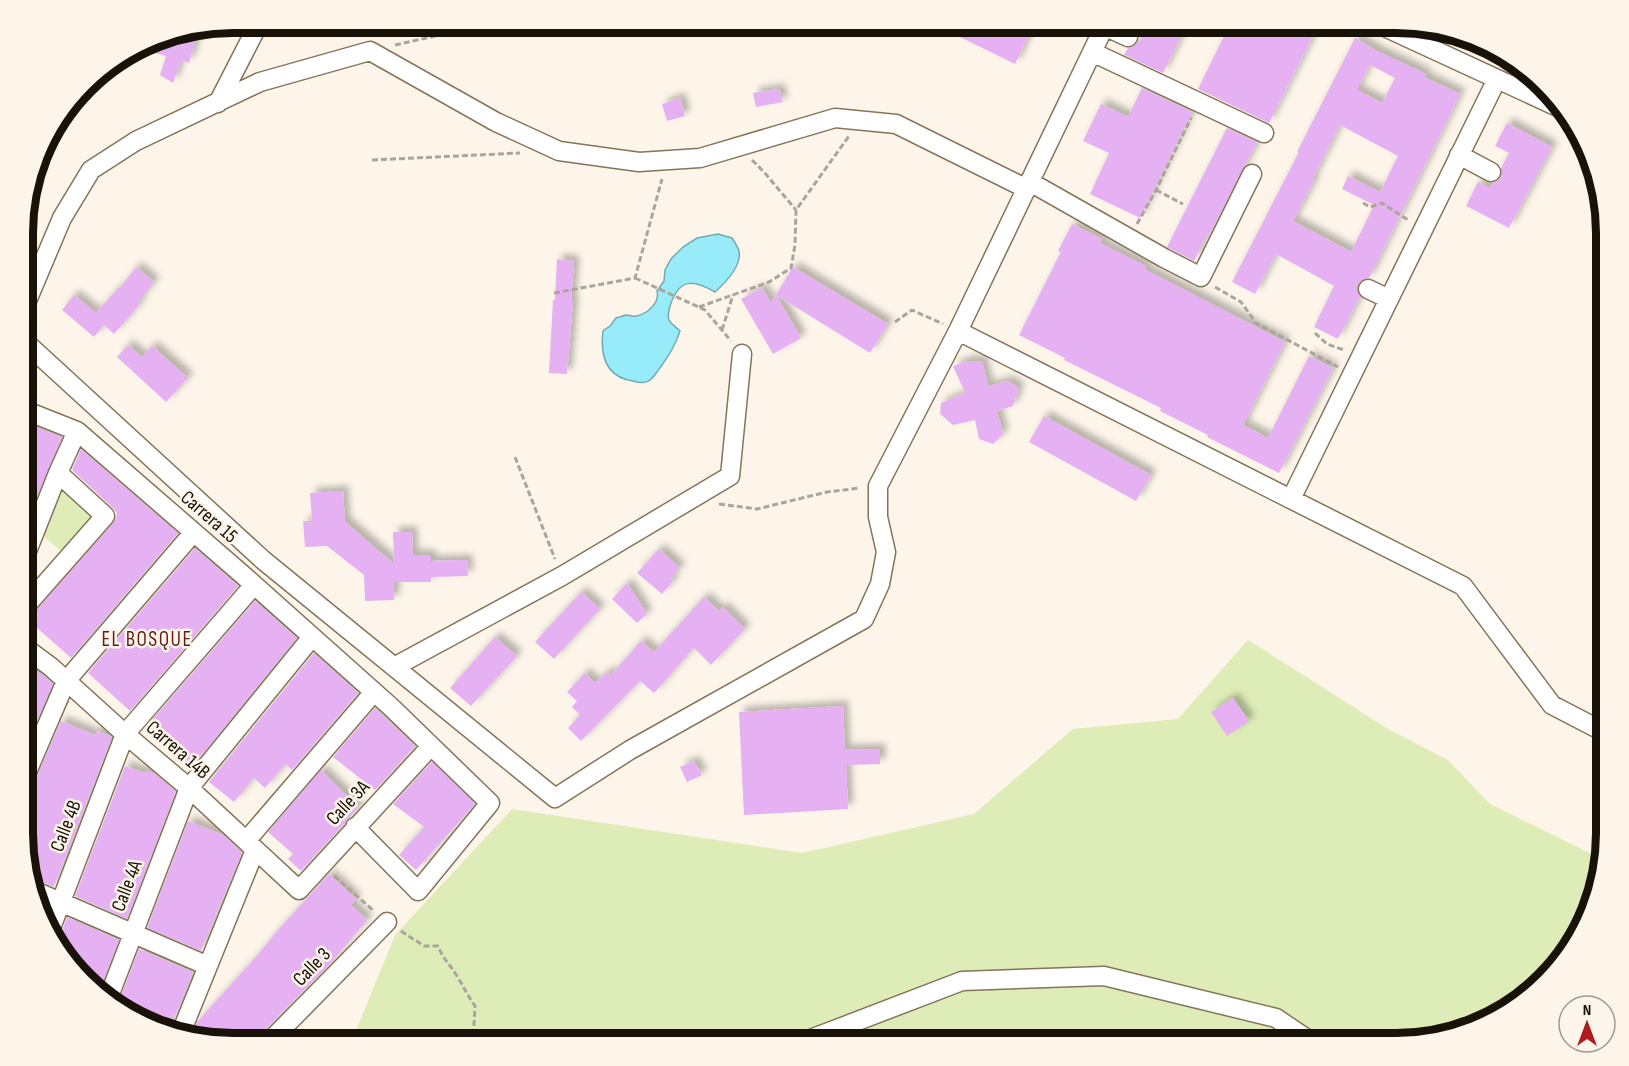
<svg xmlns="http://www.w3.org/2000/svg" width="1629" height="1066" viewBox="0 0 1629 1066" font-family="'Sofia Sans Condensed',sans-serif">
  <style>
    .green { fill: #deecb7 }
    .water { fill: #98ebf9; stroke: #72aab1; stroke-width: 1.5 }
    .building { fill: #e5b1f2; fill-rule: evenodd; filter: url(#shadow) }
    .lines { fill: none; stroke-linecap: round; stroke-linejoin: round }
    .minor-casing { stroke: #847459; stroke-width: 21 }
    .path { stroke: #aca49a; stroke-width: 3; stroke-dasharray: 6 3; stroke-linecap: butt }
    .minor { stroke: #fff; stroke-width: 18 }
    .labels { text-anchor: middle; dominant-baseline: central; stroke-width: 5; stroke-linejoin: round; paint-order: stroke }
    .street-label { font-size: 20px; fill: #181208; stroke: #fdf5ea }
    .neighbourhood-label { font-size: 21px; letter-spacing: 1.5px; fill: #621d1b; stroke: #fdf5ea }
    .rim { fill: none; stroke: #181208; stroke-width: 8 }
  </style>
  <defs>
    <filter id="shadow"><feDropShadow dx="5.5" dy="-5.5" stdDeviation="3" flood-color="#0004"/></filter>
  </defs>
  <rect width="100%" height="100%" fill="#fdf5ea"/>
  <!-- green -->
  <path class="green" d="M63 486 100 516 65 554 43 536Z
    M1248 640 1388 729 1448 760 1490 804 1602 859 1571 950 1501 1015 1409 1043H351L395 935 512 809 802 853 974 814 1073 729 1178 719Z"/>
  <!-- water -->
  <path class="water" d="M718 234 732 238C734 241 738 247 739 251 742 266 725 283 715 292 693 279 679 278 670 306 669 311 667 315 669 320 671 324 676 327 680 331 675 346 669 355 660 368 657 371 654 377 651 379 646 384 639 383 633 381 606 377 600 356 603 331L610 326 616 318C619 317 623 316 626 315 630 315 633 317 636 316 648 314 660 302 657 291L664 281 665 270 671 259 683 247 697 238Z"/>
  <!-- building -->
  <path class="building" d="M929 22H1035L1015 64Z
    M1149 22H1188L1163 73 1124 55 1128 48 1134 46 1138 42H1139Z
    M1231 22H1320L1269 123 1198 89Z
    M199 29 189 63 181 60 173 83 160 75 166 56 155 53 159 37Z
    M1355 38 1377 51 1426 74 1424 77 1460 94 1369 278 1362 279 1358 284 1357 290 1360 296 1338 339 1314 327 1334 286 1276 254 1255 294 1232 282 1299 152H1297ZM1370 65 1395 78 1382 103 1357 90ZM1340 125 1398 156 1380 192 1348 176 1342 189 1374 205 1351 252 1293 221 1314 181 1312 180Z
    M1142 88 1192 112 1140 218 1090 194 1109 153 1083 141 1101 104 1128 117Z
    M779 89 783 102 756 107 753 93Z
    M680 98 685 116 667 121 662 104Z
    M1507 123 1552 147 1509 228 1466 206 1478 182 1490 188 1493 183 1497 181 1501 177V168L1509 153 1495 146Z
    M1227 128 1257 142 1209 235H1207L1194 261 1167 247Z
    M1072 224 1102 239 1100 243 1146 266 1144 269 1285 342 1243 425 1268 438 1309 356 1333 368 1279 473 1207 437 1208 435 1160 411 1161 408 1064 360 1065 358 1019 335 1061 252 1058 251Z
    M557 259 574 261 571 301H573L567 374 549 373 553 300H555Z
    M136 267 154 282 138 303 140 304 114 334 104 325 94 337 62 310 74 295 96 313 119 287 120 288Z
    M793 267 888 324 870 353 776 295 801 338 773 354 741 299 762 288 771 303Z
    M128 345 142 357 152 346 188 378 166 402 117 357Z
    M967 361H982L988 386 1008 381 1019 388 1013 406 997 411 1003 434 993 444 979 439 975 420 953 425 940 414 941 403 965 393 953 366Z
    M1044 416 1151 475 1136 501 1029 442Z
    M24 422 62 437 24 528Z
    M81 449 178 533 71 658 27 619 32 615 113 523 116 519 117 513 113 508 72 470Z
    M343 491 345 522 394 564 393 532H412L413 555H431V561L467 560 468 576 431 577V582H394V600L365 601 364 575 327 546 305 547 303 521H312L310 493Z
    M195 548 238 586 130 711 88 673Z
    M659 549 680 568 670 579 674 580 662 594 637 573Z
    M627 583 647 614 637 623 612 599Z
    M581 592 600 609 554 659 535 642Z
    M704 597 719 611 723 607 745 629 711 665 694 648 654 693 640 681 581 741 568 728 580 715 572 707 577 701 567 692 585 673 595 683 607 672 611 675 641 641 654 652Z
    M255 601 297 638 192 767 146 727Z
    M495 637 517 656 471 706 450 688Z
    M314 653 358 693 292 770 286 764 265 788 254 778 234 802 209 782Z
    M24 670 35 675 36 672 43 675 53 684 24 750Z
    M1233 698 1249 721 1227 736 1211 712Z
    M843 706 845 750 880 749V764L846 765 848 809 744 815 739 712Z
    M375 708 415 746 375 790 333 757Z
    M61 721 95 735 97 731 112 737 54 887 39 881H31L24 860V790L30 788 34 783Z
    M694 761 702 775 687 782 680 767Z
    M432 762 475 804 416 870 399 855 424 827 393 804Z
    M125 766 145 773 146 771 155 774 176 791 127 919 75 896Z
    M321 770 359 808 347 819 344 824 301 871 288 859 293 854 268 832Z
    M188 821 223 835 242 852 201 951 147 928Z
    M329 874 356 899 351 905 367 920 329 965 260 1035 257 1043H233L199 1038 193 1033 197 1022 255 958 278 930Z
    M67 917 119 940 99 990 55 942 60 937Z
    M139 949 193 972 175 1017 173 1014 166 1033 115 1007 118 1003Z"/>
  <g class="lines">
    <!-- minor casing -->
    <g class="minor-casing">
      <path id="minor" d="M1376 23 1560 108
        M1104 26 1128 37
        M1092 52 1264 133
        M218 103 259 23
        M1459 155 1491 172
        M1030 182 1164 258 1201 277 1252 174
        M1368 289 1389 299
        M24 308 62 218 91 170 136 141 260 82 370 51 496 122 559 151 639 162 700 158 835 118 896 124 1027 189
        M958 331 1463 586 1552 705 1606 733
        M24 341 263 560 555 798 630 750 864 619 880 584 886 552 878 517V486L958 331 1106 23
        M24 410 77 431 58 473 24 559
        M77 431 243 575 391 707 490 803 418 891 355 827
        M1291 499 1497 79
        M24 608 105 516 58 473
        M24 647 51 667 125 734 189 788 299 890 431 746
        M394 667 562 576 730 476 742 354
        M24 779 66 681 193 533
        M246 841 374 692
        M35 891 208 966
        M49 933 125 734 254 585
        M108 999 189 788 312 637
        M180 1035 255 850
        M268 1043 387 922
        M800 1043 962 981 1104 976 1276 1018 1313 1043"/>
    </g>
    <!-- path -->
    <path class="path" d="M836 23 857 36
      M395 45 494 23
      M372 160 520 153
      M752 160 764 172 796 210
      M1156 190 1183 204
      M1363 203 1370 207 1382 203 1408 220
      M1137 224 1156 190 1191 118
      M635 278 705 310 731 341
      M1215 287 1241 302 1256 323 1338 367
      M554 293 635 278 662 179
      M699 307 769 282 791 268 795 245 796 210 849 136
      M895 322 912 310 943 324
      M722 330 733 295
      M1315 333 1327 344 1344 350
      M515 457 555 559
      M719 504 757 509 827 492 860 488
      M334 876 374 911
      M401 931 424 946H438C444 961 450 964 457 976 463 986 468 996 475 1006L473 1043"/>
    <!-- minor -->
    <use href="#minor" class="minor"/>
  </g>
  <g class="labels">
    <!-- street labels -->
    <g class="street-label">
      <text transform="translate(209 517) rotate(41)">Carrera 15</text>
      <text transform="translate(178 750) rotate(41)">Carrera 14B</text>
      <text transform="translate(348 803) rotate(-47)">Calle 3A</text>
      <text transform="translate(66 826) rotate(-69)">Calle 4B</text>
      <text transform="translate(127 886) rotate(-69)">Calle 4A</text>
      <text transform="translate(312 967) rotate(-46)">Calle 3</text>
    </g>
    <!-- neighbourhood labels -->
    <g class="neighbourhood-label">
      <text x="147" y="639">EL BOSQUE</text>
    </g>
  </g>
  <!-- crop -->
  <path d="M0 0H1629V1066H0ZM233 33H1396A200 200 0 0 1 1596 233V833A200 200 0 0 1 1396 1033H233A200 200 0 0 1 33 833V233A200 200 0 0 1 233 33Z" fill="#fdf5ea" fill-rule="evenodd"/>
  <path class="rim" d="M233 33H1396A200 200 0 0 1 1596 233V833A200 200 0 0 1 1396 1033H233A200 200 0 0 1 33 833V233A200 200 0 0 1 233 33Z"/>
  <!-- north arrow -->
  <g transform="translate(1587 1024)"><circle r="28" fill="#fdf5ea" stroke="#a19a90" stroke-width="1.5"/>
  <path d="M0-4.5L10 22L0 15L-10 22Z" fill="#ad1a22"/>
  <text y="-9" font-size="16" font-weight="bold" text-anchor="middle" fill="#181208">N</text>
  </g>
</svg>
